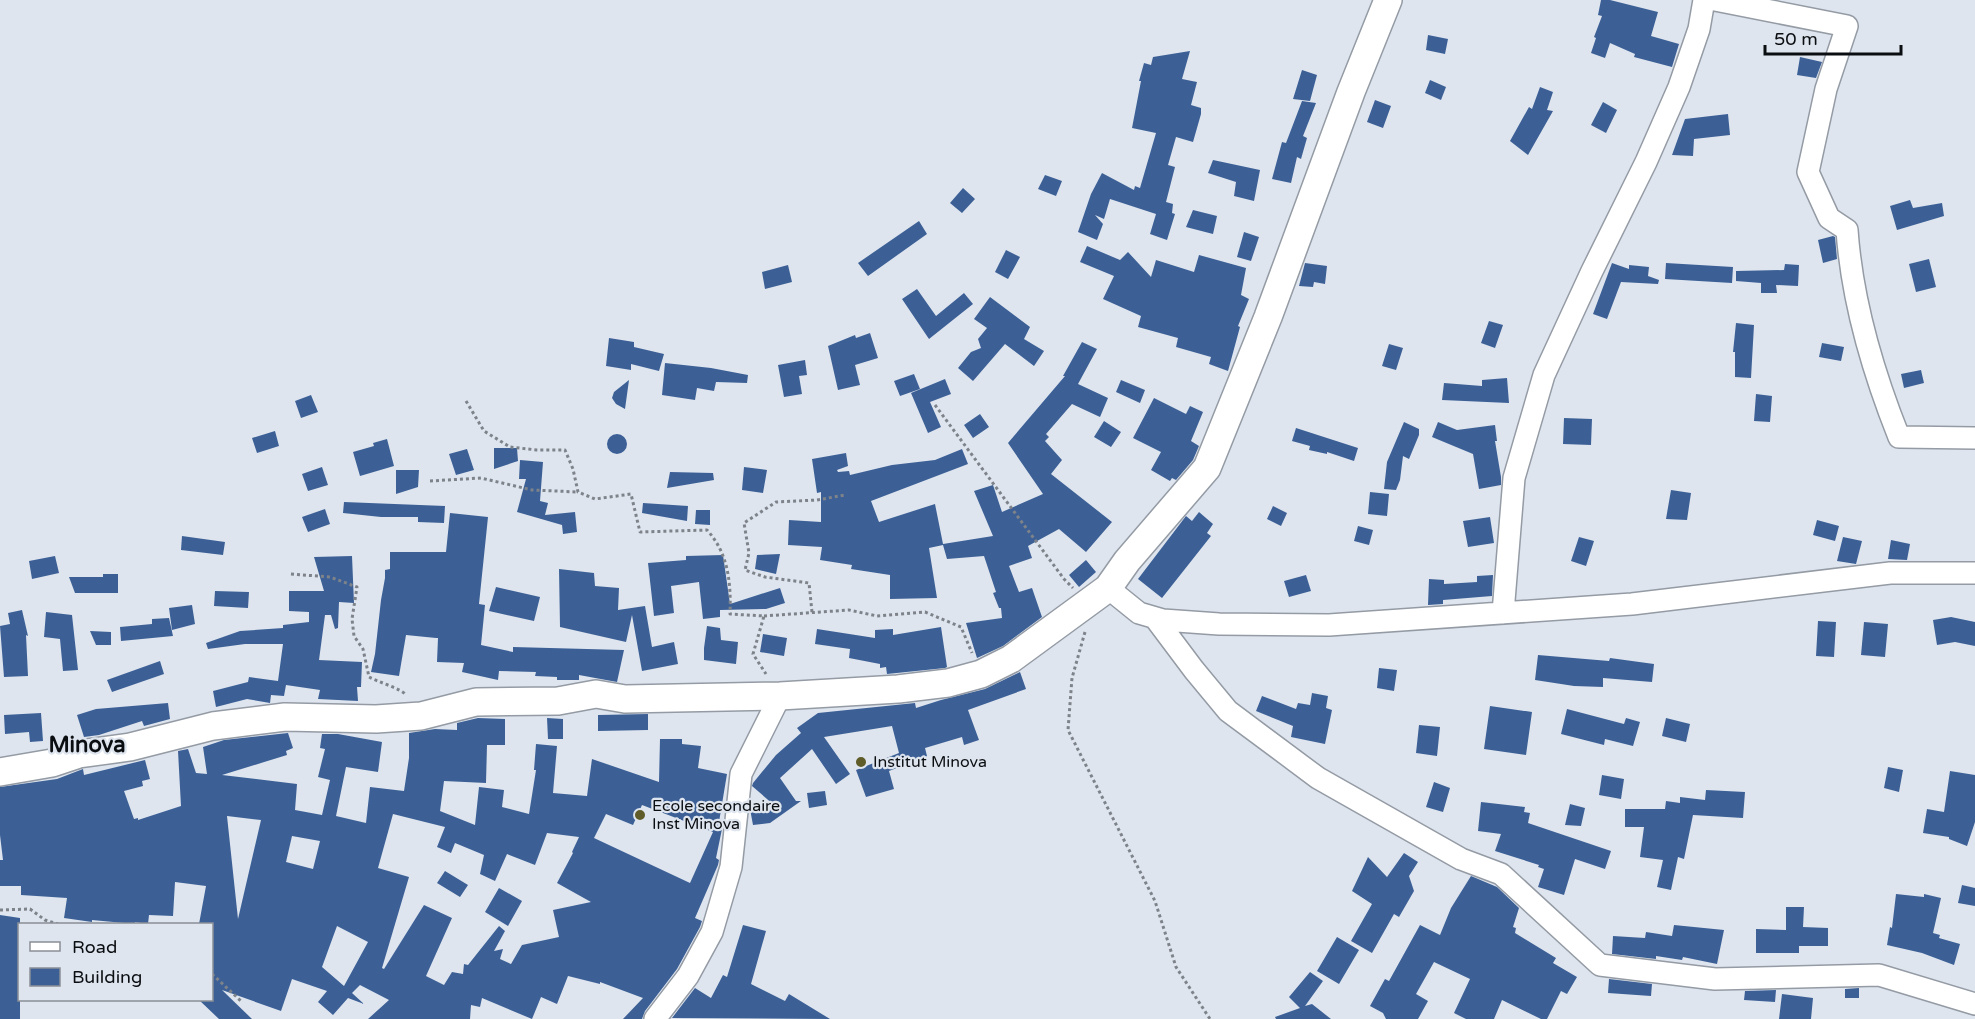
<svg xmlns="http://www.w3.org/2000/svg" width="1975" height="1019" viewBox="0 0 1975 1019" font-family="'Varela Round',sans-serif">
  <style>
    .building { fill: #3c6096; fill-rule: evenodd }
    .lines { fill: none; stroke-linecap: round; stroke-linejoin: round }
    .minor-casing { stroke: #949ba4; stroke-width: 24 }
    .tertiary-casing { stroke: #949ba4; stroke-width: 30 }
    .path { stroke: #7e838a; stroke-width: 3; stroke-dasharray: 3 3; stroke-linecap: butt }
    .minor { stroke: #fff; stroke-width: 21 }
    .tertiary { stroke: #fff; stroke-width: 27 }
    .poi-dot { fill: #605c29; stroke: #dee5ef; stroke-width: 2 }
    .labels { text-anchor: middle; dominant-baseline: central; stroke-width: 4.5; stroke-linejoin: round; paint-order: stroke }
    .poi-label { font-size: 16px; fill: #0b0e11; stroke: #dee5ef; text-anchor: start }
    .district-label { font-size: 22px; font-weight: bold; fill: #0b0e11; stroke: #dee5ef }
  </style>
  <rect width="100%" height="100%" fill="#dee5ef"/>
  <!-- building -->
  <path class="building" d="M1601 0H1610L1658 12 1651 36 1679 44 1672 67 1634 57 1635 54 1610 43 1605 58 1591 53 1596 38 1594 37 1602 16 1598 15Z
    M1428 35 1448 39 1445 54 1426 50Z
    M1190 51 1182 79 1197 82 1191 105 1201 108V114L1193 142 1176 137 1168 165 1175 167 1166 202 1173 204 1172 213 1175 214 1167 240 1150 234 1156 214 1110 199 1104 219 1095 215 1103 224 1097 240 1078 232 1091 194 1102 173 1134 190 1135 186 1140 188 1156 133 1132 128 1141 81H1139L1144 63 1151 65 1153 57Z
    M1800 57 1822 62 1816 78 1797 75Z
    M1302 70 1317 75 1310 101 1293 99Z
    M1430 80 1446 87 1441 100 1425 93Z
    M1540 87 1553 92 1547 110 1553 111 1528 155 1510 141 1529 107 1532 109Z
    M1375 100 1391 106 1383 128 1367 122Z
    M1302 101 1316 103 1303 136 1307 138 1301 159 1297 157 1291 183 1272 179 1282 142 1286 143Z
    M1603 102 1617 110 1606 133 1591 125Z
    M1728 114 1730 135 1694 139 1693 156 1672 155 1685 119Z
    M1213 160 1260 170 1254 201 1234 196 1236 182 1208 173Z
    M1045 175 1062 181 1056 196 1038 189Z
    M963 188 975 199 962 213 950 203Z
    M1910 200 1913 208 1942 203 1944 216 1897 230 1890 206Z
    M1193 210 1217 216 1213 234 1186 227Z
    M919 221 927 234 868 276 858 263Z
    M1244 232 1259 237 1251 261 1237 257Z
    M1833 236 1835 237 1837 259 1823 263 1818 240Z
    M1087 246 1120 260 1128 252 1151 277 1156 260 1194 272 1199 255 1246 268 1241 295 1249 299 1238 326 1240 327 1228 371 1209 364 1211 357 1176 347 1178 338 1138 327 1141 316 1103 299 1114 276 1080 262Z
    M1006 250 1020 257 1008 279 995 272Z
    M1929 259 1936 287 1916 292 1909 264Z
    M1305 263 1327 266 1325 284 1314 282 1313 287 1299 286Z
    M1612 263 1629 269V265L1649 267 1648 276 1659 280 1658 284 1621 282 1607 319 1593 314Z
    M1666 263 1733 267 1732 283 1665 279Z
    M1785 264 1799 265 1798 286 1776 285 1777 293H1761V283L1736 281V271L1784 270Z
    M788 265 792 282 765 289 762 272Z
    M917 289 936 316 964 293 973 304 929 339 902 299Z
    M990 297 1030 327 1024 339 1044 351 1034 366 1005 344 973 381 958 368 971 352 981 348 978 339 987 328 974 319Z
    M1489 321 1503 325 1495 348 1481 343Z
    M1736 323 1754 325 1751 378 1735 377V352H1733Z
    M870 333 878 358 855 365 860 385 838 390 828 346 855 335 856 338Z
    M609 338 634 342V347L664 354 659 371 631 364V370L606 366Z
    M1082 342 1097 349 1078 384 1108 398 1100 417 1072 404 1046 434 1049 437 1045 441 1062 460 1051 474 1112 522 1086 552 1059 529 1028 546 1032 558 1009 566 1019 592 1032 588 1042 617 1003 646 977 658 966 623 1002 618 1001 608H999L993 593 996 592 984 556 947 559 943 545 929 548 937 598 890 599V575L851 569 852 565 820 560 822 547 788 545 789 520 821 522V492L817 493 812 459 846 453 848 466 837 470 838 472 849 471 850 475 892 465 935 460 962 449 968 464 871 501 879 522 935 504 943 544 993 536 974 491 993 485 1002 512 1043 494 1008 443 1065 376H1063Z
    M1822 343 1844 347 1841 361 1819 357Z
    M1389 344 1403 348 1396 370 1382 366Z
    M805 360 807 375 799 376 802 394 784 397 778 365Z
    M665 363 711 368 748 375 747 383 716 382 714 391 697 388 695 400 662 395Z
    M1921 370 1924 383 1904 388 1901 374Z
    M914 374 920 389 900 396 894 381Z
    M1507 378 1509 403 1442 400 1444 383 1482 386V380Z
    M945 379 951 394 930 402 941 427 928 433 911 393Z
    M629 380 625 409 616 404 612 398 614 392Z
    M1121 380 1145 390 1140 403 1116 392Z
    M1756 394 1772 396 1770 422 1754 421Z
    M311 395 318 412 301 418 295 401Z
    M1154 398 1186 414 1190 406 1203 412 1191 441 1199 446 1193 460 1176 480 1172 478 1170 481 1151 470 1161 452 1133 438Z
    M980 414 989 427 973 438 964 425Z
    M1564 418 1592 419 1591 445 1563 444Z
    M1104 421 1121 432 1111 447 1094 437Z
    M1404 422 1419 429V435L1409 459 1403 456 1400 480 1396 490 1384 489 1387 462Z
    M1438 422 1457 430 1495 425 1497 441H1495L1501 477V485L1479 489 1473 454 1432 437Z
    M1296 428 1358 448 1354 461 1327 452V454L1309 450 1310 446 1292 441Z
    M275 431 279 446 257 453 252 438Z
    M607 444a10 10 0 1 1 20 0a10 10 0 1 1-20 0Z
    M387 439 394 466 360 476 353 452 374 446 373 443Z
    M494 448H517L518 461 494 469Z
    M467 449 474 470 456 475 449 454Z
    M520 460 543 462 540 501 548 503 545 515 575 512 577 532 563 534 562 525 517 512 526 479H519Z
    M322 467 328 485 308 491 302 474Z
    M744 467 767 470 763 493 742 490Z
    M396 470H419L418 487 396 494Z
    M670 472 713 473 714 480 667 488Z
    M1671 490 1691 493 1687 520 1666 519Z
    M1370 492 1389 494 1387 516 1368 514Z
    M344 502 445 506 444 523 418 522V517H381L343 513Z
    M643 503 688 506 687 521 642 513Z
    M1273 506 1287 513 1281 526 1267 519Z
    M325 509 330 524 308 532 302 517Z
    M696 510H710V525L695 524Z
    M1199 512 1213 524 1207 533 1211 536 1162 598 1138 579 1186 516 1192 521Z
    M450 513 488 517 479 604 485 605 481 645 513 652V647L624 650 617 682 579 675V680H557V677L535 676 536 672 499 671 498 680 462 672 464 663 437 662 438 638H436L406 635 399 676 371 672 375 654 381 600 385 578V570L390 569V552H446Z
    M1490 517 1494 543 1468 547 1463 521Z
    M1817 520 1839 526 1835 541 1813 535Z
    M1358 526 1373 530 1369 545 1354 541Z
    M182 536 225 542 223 555 181 550Z
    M1579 537 1594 541 1586 566 1571 561Z
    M1843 537 1862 541 1856 564 1837 561Z
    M1891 540 1910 544 1907 560 1888 559Z
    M780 554 776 574 755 569 757 555Z
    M723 555 730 604 780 588 785 603 766 609 720 610V617L703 619 699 582 671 586 674 613 654 616 648 563 686 560V556Z
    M55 556 59 573 32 579 29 561Z
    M352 556 354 603 339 602 338 628 335 629 331 615H325L319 660 362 662 361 687H357L358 701 318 699 320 690 286 685 284 696 271 695 270 703 247 699 216 707 213 691 248 682 249 677 278 681 283 644H245L208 649 206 643 240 631 283 628V625L309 622V612L289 611V591H324L314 557Z
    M1086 560 1096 572 1079 587 1069 575Z
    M559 569 594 573 595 586 619 588 618 610 645 606 652 647 674 642 678 664 642 671 632 615 626 642 560 627Z
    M103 574H118V593H75L69 577H103Z
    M1306 575 1311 591 1289 597 1284 581Z
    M1493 575 1492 596 1443 600V604L1428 605 1429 579 1444 580V584L1477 582V576Z
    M496 587 540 597 534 621 489 611Z
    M215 591 249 592 248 608 214 606Z
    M192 605 195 624 172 630 169 608Z
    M22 610 28 636 26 635 28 676 4 677 0 626 10 624 8 613Z
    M46 612 72 615 78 670 63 671 60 639 44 637Z
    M1951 617 1975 622V646L1955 642 1937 645 1933 620Z
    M169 618 173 636 121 641 120 627 152 624V619Z
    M1818 621 1836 622 1834 657 1816 656Z
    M1864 622 1888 624 1885 657 1861 655Z
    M707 626 720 628 721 640 738 642 736 664 704 660V648Z
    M941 627 947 667 945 668 887 674 886 667 880 668V664L849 658 850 649 815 644 817 629 875 638V630L893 629V635Z
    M90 631 111 632V645H96Z
    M763 634 787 638 784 656 760 652Z
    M1538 655 1609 661 1610 658 1654 664 1652 682 1603 678V687L1574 686 1535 680Z
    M160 661 164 674 112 692 107 680Z
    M1379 668 1397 670 1394 691 1377 688Z
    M1020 672 1026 689 968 710 979 740 964 745 962 737 925 748 927 756 889 771 894 789 866 797 856 770 899 753 892 726 824 737 850 774 836 784 812 749 780 778 796 801H801L770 823 753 825 750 809 774 805 752 786 753 783 776 755 801 733 797 728 818 713 915 703 916 708 941 700 985 689Z
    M1312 693 1328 696 1326 708 1332 710 1325 744 1291 737 1293 726 1256 711 1262 696 1296 709 1298 703 1310 705Z
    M168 703 170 719 144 726 142 721 99 735 84 737 77 715 96 709Z
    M1490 706 1532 712 1526 755 1484 749Z
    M1567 709 1624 724 1626 718 1640 722 1633 746 1605 739 1604 745 1561 734Z
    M41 713 43 741 30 742 29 732 5 734 4 715Z
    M648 714V730L598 731V715Z
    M478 718 505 719V745H487L486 783 444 781 440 811 475 825 479 787 504 790 502 807 529 814 536 770H534L536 744 557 746 553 793 587 796 592 759 659 782 660 739H682V744L701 746 698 768 727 774 718 828 722 829 716 858 719 860 718 865 695 918 702 921 700 927 677 969 645 1011 642 1019H623L643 998 600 982V984L568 976 557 1004 541 997 532 1019 482 998 480 1007 471 1005 470 1019H368L389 1000 360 985 352 993 364 1004 348 998 333 1015 318 1002 327 991 292 979 281 1011 222 990 252 1019H219L198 999H212V924H199L206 886 175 882 173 916 149 915 148 924 135 922V924L92 920V922L64 918 67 898 21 895V886H0V860H3L0 835V787L57 779 83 769 84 775 145 760 150 779 142 781 143 786 124 791 134 819 138 818V820L181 806 178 751 188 749 196 773 207 774 203 747 224 740 288 733 293 748 286 751 287 755 222 775 297 784 295 810 322 815 330 780 318 777 325 749 320 748 322 734H338L382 742 378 772 346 767 336 816 366 823 370 787 404 791 409 758V733L435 729 457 730V723ZM642 805 713 832 690 883 594 838 606 814 633 825ZM393 814 445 827 437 847 451 853 455 843 484 855 480 874 495 881 507 854 535 865 547 833 579 837 572 852 573 853 557 883 591 902 553 910 559 937 522 945 511 964 500 959 503 949 494 951 505 931 499 926 468 965 464 964 463 974 452 972 444 985 426 976 452 918 424 905 384 969 382 968 409 877 378 868ZM227 816 261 820 238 919ZM292 836 320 841 313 869 286 862ZM337 926 368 942 344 986 322 967Z
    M547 718 563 719V739H548Z
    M1666 718 1690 724 1686 742 1662 736Z
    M1419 725 1440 727 1437 756 1416 753Z
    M1888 767 1903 770 1899 792 1884 788Z
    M1950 771 1975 775V822L1967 846 1949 839V837L1923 833 1927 809 1944 812Z
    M1602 775 1624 779 1621 799 1599 795Z
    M1434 782 1450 788 1443 812 1426 807Z
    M1706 790 1745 792 1743 818 1693 815 1684 859 1678 857 1671 890 1657 887 1663 860 1640 857 1644 827H1625V809H1665L1666 801 1680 803V797L1705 800Z
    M825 791 827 805 809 808 807 793Z
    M1481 802 1525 807 1524 812 1530 813 1528 823 1611 851 1605 869 1575 859 1564 895 1538 887 1544 869 1538 867 1539 865 1495 851 1501 834 1478 831Z
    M1570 804 1585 808 1581 826 1565 825Z
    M1404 853 1418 862 1409 876 1414 891 1399 917 1394 914 1372 953 1351 941 1372 904 1352 891 1368 857 1387 877Z
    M445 871 468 885 460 897 437 883Z
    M1471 876 1497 887 1519 908 1513 927 1516 928 1515 933 1556 958 1553 963 1577 977 1567 994 1561 991 1547 1019H1541L1502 1000 1494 1019H1466L1454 1013 1470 979 1434 962 1416 994 1428 1001 1418 1019H1386L1383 1013 1370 1006 1385 979 1389 981 1420 925 1440 935 1451 908Z
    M1962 885 1975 888V906L1958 903Z
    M499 888 522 901 508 926 485 912Z
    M1896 894 1924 897V894L1941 898 1933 933 1940 935 1939 938 1960 944 1954 965 1922 953 1887 945 1890 927 1892 928Z
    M1786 907H1804L1803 927 1828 928V946H1799V953H1756V929L1786 930Z
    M0 915 20 918V1019H0Z
    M743 925 766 931 751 984 785 1001 789 994 830 1019 672 1018 695 988 711 998 723 975 727 977Z
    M1674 925 1724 930 1717 964 1683 957 1682 960 1656 956V959L1612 954 1613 936 1645 938 1646 932 1672 936Z
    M1337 937 1359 950 1339 984 1317 971Z
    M1310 972 1323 981 1305 1006 1312 1004 1331 1019H1276L1275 1017 1300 1008 1289 997Z
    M1609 979 1652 984 1651 996 1608 993Z
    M1859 988V998H1845V989Z
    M1776 990 1775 1002 1744 1000 1745 991Z
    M1782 994 1813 998 1811 1019H1779Z"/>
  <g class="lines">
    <!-- minor casing -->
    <g class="minor-casing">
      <path id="minor" d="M1715 0 1847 26 1826 89 1808 172 1829 218 1847 230C1852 301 1873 372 1899 437L1975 438
        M1108 588 1139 613 1163 620 1219 624 1329 625 1632 604 1890 573H1975
        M1503 613 1514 478 1544 375 1592 271 1646 162 1679 87 1699 29 1704 0
        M1155 618 1194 670 1228 711 1318 778 1461 859 1501 874 1600 965 1715 979 1879 975 1975 1004
        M655 1019 688 976 712 932 731 867 741 774 780 696"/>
    </g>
    <!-- tertiary casing -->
    <g class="tertiary-casing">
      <path id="tertiary" d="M0 772 52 763 79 754 130 747 213 726 285 717 376 719 421 716 476 702 558 701 596 694 625 699 780 696 898 689 948 683 981 674 1011 659 1108 588 1127 561 1207 468 1268 317 1351 92 1388 0"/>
    </g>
    <!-- path -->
    <path class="path" d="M466 401 484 431 510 447 537 450H565L573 469 578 492 595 499 631 494 640 532 707 530C729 554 731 584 730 614L764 616 753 654 766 674
      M935 405 1064 579 1073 588
      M430 481 481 478 532 490 578 492
      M291 574 330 577 357 587 352 619 354 636 363 649 369 677C378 682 402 689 406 695
      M812 612 809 583 765 577 745 570 749 553 744 523 776 502 817 500 845 495
      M764 616 849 610 877 616 925 612 961 627 972 653
      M1085 632 1072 678 1068 730 1155 901 1176 967 1210 1019
      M0 910 30 909 45 920 58 924
      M212 974 242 1002"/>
    <!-- minor -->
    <use href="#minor" class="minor"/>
    <!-- tertiary -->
    <use href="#tertiary" class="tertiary"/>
  </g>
  <!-- markers -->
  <g class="poi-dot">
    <circle cx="861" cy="762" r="6"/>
    <circle cx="640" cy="815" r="6"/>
  </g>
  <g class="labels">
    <!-- poi labels -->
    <g class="poi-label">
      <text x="873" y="762">Institut Minova</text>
      <text x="652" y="806">Ecole secondaire<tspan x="652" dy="18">Inst Minova</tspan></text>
    </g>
    <!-- district labels -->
    <g class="district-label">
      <text x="87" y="745">Minova</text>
    </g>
  </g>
  <!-- legend -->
  <rect x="18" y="923" width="195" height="78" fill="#dee5ef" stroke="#8a8f96" stroke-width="1.5"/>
  <rect x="30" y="942" width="30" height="9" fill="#ffffff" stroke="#8a8f96" stroke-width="1.5"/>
  <text x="72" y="953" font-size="18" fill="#0b0e11">Road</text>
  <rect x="30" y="968" width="30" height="18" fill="#3c6096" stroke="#8a8f96" stroke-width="1.5"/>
  <text x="72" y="983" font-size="18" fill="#0b0e11">Building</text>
  <!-- scale -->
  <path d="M1765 45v9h136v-9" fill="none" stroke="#0b0e11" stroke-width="3"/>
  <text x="1774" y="45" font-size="18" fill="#0b0e11" stroke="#dee5ef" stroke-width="4.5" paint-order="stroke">50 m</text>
</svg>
